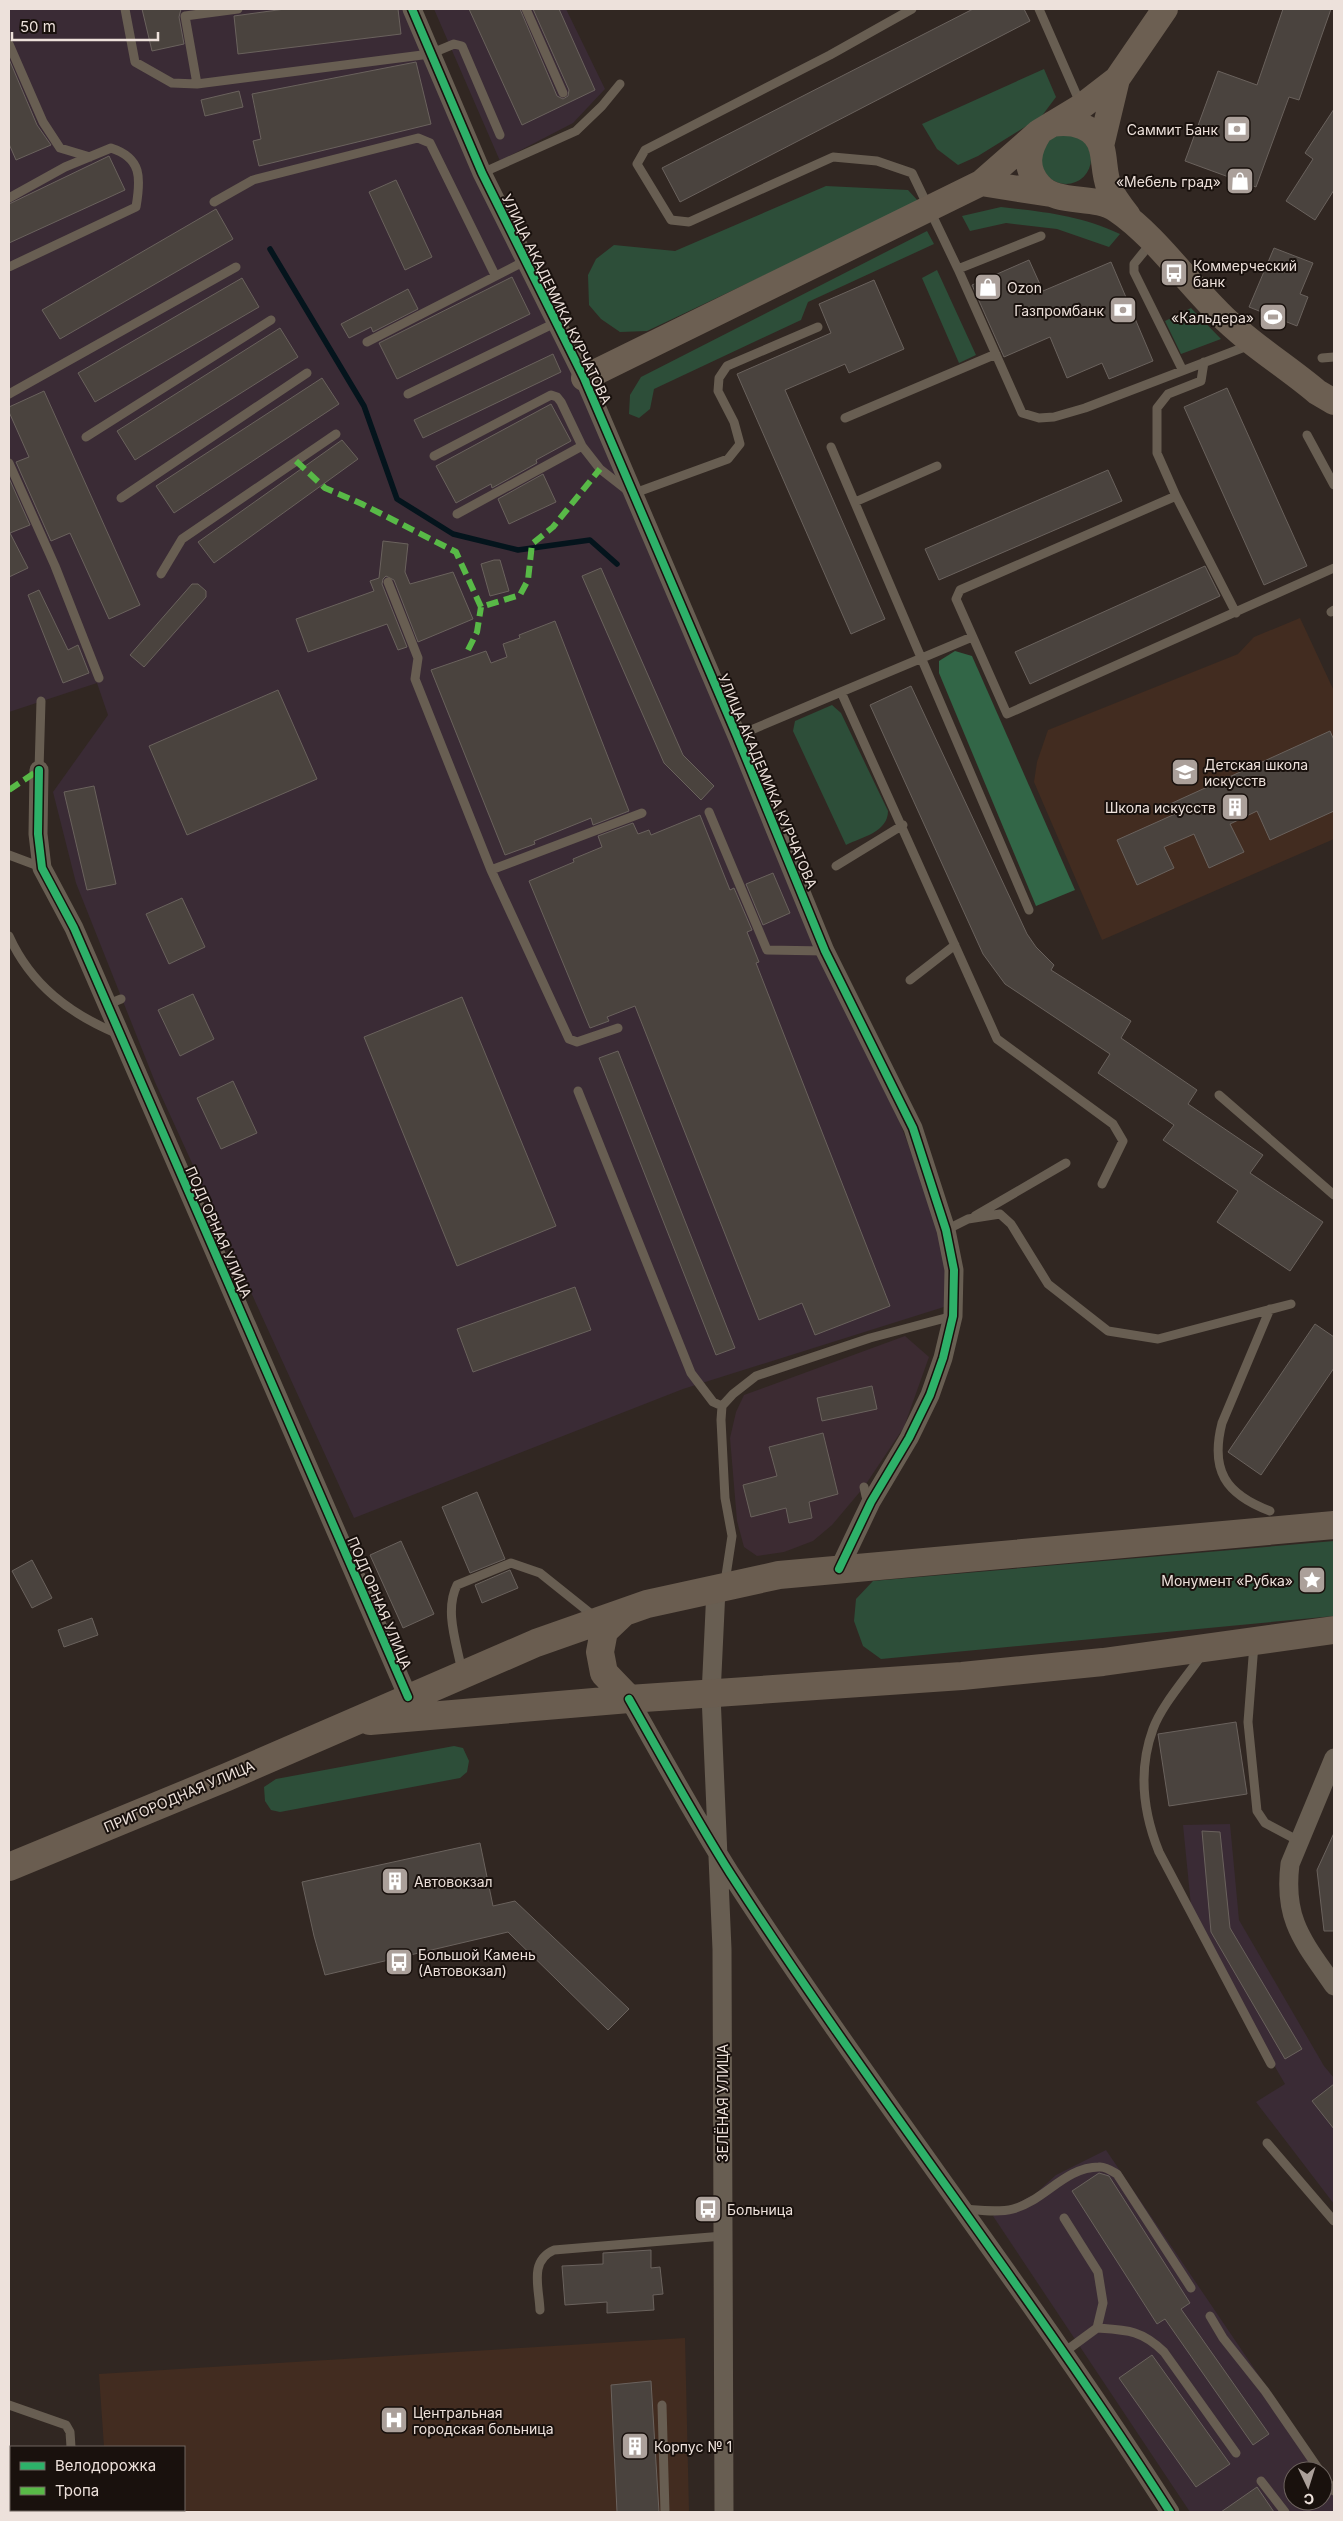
<svg xmlns="http://www.w3.org/2000/svg" width="1343" height="2521" viewBox="0 0 1343 2521" font-family="Inter,sans-serif">
  <style>
    .commercial { fill: #3c2b32 }
    .industrial { fill: #3a2b35; fill-rule: evenodd }
    .built { fill: #422c20 }
    .green { fill: #2d4e39 }
    .forest { fill: #326647 }
    .lines { fill: none; stroke-linecap: round; stroke-linejoin: round }
    .stream { stroke: #04141c; stroke-width: 5.5 }
    .building { fill: #4a433e; stroke: #6a625d }
    .lane { stroke: #685e52; stroke-width: 9 }
    .street { stroke: #685e52; stroke-width: 19 }
    .secondary { stroke: #6c5f52; stroke-width: 26 }
    .primary { stroke: #6a5d50; stroke-width: 28 }
    .quiet { stroke: #58b947; stroke-width: 6; stroke-dasharray: 12 6; stroke-linecap: butt }
    .cycleway-casing { stroke: #19110d; stroke-width: 11 }
    .cycleway { stroke: #2db169; stroke-width: 8 }
    .labels { text-anchor: middle; dominant-baseline: central; stroke-width: 4; stroke-linejoin: round; paint-order: stroke }
    .poi-label { font-size: 14px; fill: #ede1db; stroke: #19110d; text-anchor: start }
    .street-label { font-size: 14px; fill: #ede1db; stroke: #19110d }
  </style>
  <rect width="100%" height="100%" fill="#312722"/>
  <!-- commercial -->
  <path class="commercial" d="M905 1336 929 1357 904 1427 864 1487 832 1525 813 1541 784 1552 757 1556 744 1547 737 1521 730 1438 736 1412 744 1395Z"/>
  <!-- industrial -->
  <path class="industrial" d="M9 9H413L887 1089 929 1199 948 1267 947 1306 683 1389 354 1518 155 1082 76 883 53 792 108 715 97 683 9 712Z
    M434 9H566L605 89 573 123 500 161Z
    M1230 1824 1239 1920 1324 2066 1334 2078V2204L1256 2102 1285 2084 1193 1926 1183 1825Z
    M1106 2150 1334 2486V2512H1190L993 2216 1035 2194 1056 2175ZM1293 2471H1323V2501H1293Z"/>
  <!-- built -->
  <path class="built" d="M1300 618 1334 691V839L1102 940 1034 782 1037 762 1048 730 1238 654 1254 637Z
    M685 2338 689 2512H96V2510H184V2447H104L99 2374Z"/>
  <!-- green -->
  <path class="green" d="M1044 69 1056 97 1041 117 978 156 958 165 937 149 922 124Z
    M1041 159a25 25 0 1 1 50 0a25 25 0 1 1-50 0Z
    M826 186 908 190 919 202 647 331 620 332 601 319 589 305 588 275 596 259 614 245 675 251Z
    M1001 207C1046 212 1079 215 1120 234L1109 247 1057 229 1006 223 970 231 962 216Z
    M927 231 934 244 808 302 801 320 654 389 650 409 639 418 629 414 630 395 641 377Z
    M937 270 976 355 959 363 922 278Z
    M1191 308 1221 339 1181 354 1165 321Z
    M832 705 841 713 888 811C888 832 862 837 846 845L793 731 795 721Z
    M1334 1541V1616L881 1659 863 1646 854 1621 856 1599 873 1581Z
    M454 1746 463 1748 469 1761 467 1772 460 1778 280 1812 271 1810 265 1801 264 1787 276 1779Z"/>
  <!-- forest -->
  <path class="forest" d="M955 651 972 656 1075 890 1036 906 939 673V661Z"/>
  <g class="lines">
    <!-- stream -->
    <path class="stream" d="M270 249 364 406 397 499 453 534 518 550 590 540 617 564"/>
  </g>
  <!-- building -->
  <path class="building" d="M142 9H181L179 17 184 44 152 51Z
    M285 9H398L401 34 238 54 234 16Z
    M469 9H520L557 96 563 99 568 96 569 90 533 9H559L595 90 522 125Z
    M973 9H1024L1030 21 680 202 662 168Z
    M1283 9H1331L1299 100 1289 97 1256 187 1185 161 1218 71 1257 85Z
    M9 59 37 125 51 145 16 160 9 144Z
    M416 62 431 124 259 166 253 141 261 139 252 94Z
    M239 91 243 107 205 116 201 100Z
    M1334 109V190L1315 220 1286 201 1313 159 1305 153Z
    M109 156 125 190 9 243V204Z
    M396 180 432 257 405 270 369 192Z
    M216 209 233 239 60 339 42 310Z
    M1274 248 1313 263 1300 294 1308 297 1297 326 1249 307Z
    M1029 260 1043 291 1111 262 1153 361 1109 379 1102 363 1067 378 1050 337 1004 357 972 285Z
    M512 277 530 314 397 379 379 343Z
    M242 278 259 307 95 402 78 373Z
    M874 280 904 349 849 373 845 364 785 390 885 619 851 634 737 374 831 333 819 304Z
    M408 289 418 309 373 332 371 327 349 338 341 324Z
    M280 328 298 357 135 460 117 431Z
    M553 354 561 372 423 438 414 420Z
    M322 378 339 404 174 513 156 486Z
    M1227 388 1307 566 1264 585 1184 407Z
    M44 391 140 605 109 619 70 533 51 541 16 462 29 457 9 412V407Z
    M551 404 571 441 536 460 537 463 492 488 491 484 456 503 436 466Z
    M342 440 358 459 214 563 198 542Z
    M1108 470 1122 501 939 580 925 549Z
    M543 474 556 502 509 524 498 499Z
    M9 478 30 525 10 533 28 568 9 577Z
    M383 541 408 544 405 572 410 584 453 572 473 619 418 642 394 580 386 576 383 579 382 584 407 647 398 650 387 624 308 652 296 619 374 591 370 581 379 578Z
    M494 560H500L509 591 490 596 481 564Z
    M1205 566 1220 596 1030 684 1015 652Z
    M601 568 683 755 714 786 701 800 664 763 582 576Z
    M192 584H198L206 591V597L144 667 130 655Z
    M39 590 68 650 78 645 89 673 63 683 28 595Z
    M555 621 629 811 593 825 591 818 534 841 535 844 505 855 431 670 486 651 491 663 507 657 503 644 520 638 519 635Z
    M911 686 1027 934 1036 947 1054 965 1051 970 1131 1021 1121 1038 1197 1090 1188 1104 1263 1155 1250 1173 1323 1222 1290 1271 1217 1222 1238 1191 1163 1140 1174 1125 1098 1073 1110 1054 1005 984 983 954 870 705Z
    M278 690 317 779 187 835 149 746Z
    M1330 731 1334 740V811L1270 840 1257 811 1230 824 1244 852 1209 868 1194 834 1164 847 1174 868 1137 885 1117 840 1175 814 1170 804Z
    M94 786 116 884 87 890 64 792Z
    M700 815 730 890 734 888 752 930 747 932 759 962 756 963 890 1306 815 1335 802 1303 759 1320 635 1006 607 1017 609 1021 590 1028 529 881 574 862 573 859 602 847 598 836 633 823 638 834 649 830 651 835Z
    M773 873 790 913 763 925 746 884Z
    M182 898 205 947 169 964 146 914Z
    M193 994 214 1039 180 1056 158 1010Z
    M462 997 556 1226 457 1266 364 1037Z
    M618 1051 735 1348 716 1355 599 1058Z
    M233 1081 257 1133 221 1149 197 1098Z
    M575 1287 591 1330 473 1372 457 1329Z
    M1315 1324 1334 1337V1368L1261 1475 1228 1452Z
    M872 1386 877 1409 822 1421 817 1398Z
    M823 1433 838 1494 809 1502 812 1518 789 1523 786 1508 751 1517 743 1485 777 1476 769 1447Z
    M477 1492 505 1559 470 1573 442 1507Z
    M401 1541 434 1614 403 1628 370 1555Z
    M32 1560 52 1598 32 1608 12 1571Z
    M510 1570 518 1588 482 1603 475 1585Z
    M92 1618 98 1635 64 1647 58 1630Z
    M1236 1722 1247 1794 1169 1806 1158 1734Z
    M1202 1831 1220 1832 1230 1928 1302 2049 1285 2059 1211 1932Z
    M1334 1833V1931H1324L1317 1870Z
    M480 1843 493 1906 515 1901 629 2009 608 2030 508 1932 325 1975 314 1936 302 1882Z
    M1334 2084V2129L1312 2101Z
    M1099 2173 1109 2176 1190 2303 1181 2309 1269 2434 1253 2445 1165 2319 1157 2324 1072 2191Z
    M651 2250V2268L660 2267 663 2294 653 2295 654 2310 607 2313V2302L565 2305 562 2266 603 2264V2253Z
    M1152 2355 1230 2464 1196 2487 1119 2378Z
    M651 2381 659 2512H617L611 2385Z
    M1257 2487 1274 2512H1221Z"/>
  <g class="lines">
    <!-- lane -->
    <path class="lane" d="M125 9 135 62 172 83 197 84 430 54 454 44 462 46 500 135
      M526 9 563 93
      M912 9 830 55 645 150 637 164 671 220 689 222 833 157 877 161 912 173 958 269
      M1039 9 1081 105
      M9 44 43 122 60 148 90 157
      M197 84 185 16 238 9
      M482 173 576 131 602 106 620 84
      M9 198 65 167 111 148C142 158 141 178 136 207L9 267
      M214 202 253 180 418 138 430 143 495 275
      M1041 236 958 269 1022 413 1039 418 1054 417 1085 408 1250 345
      M1151 243 1134 264V272L1182 369
      M367 342 525 261
      M1322 358 1334 357
      M9 394 236 267
      M408 394 555 323
      M845 418 996 354
      M1307 435 1334 485
      M86 437 271 320
      M831 447 1029 910
      M434 456 551 395 557 397 561 402 582 446 600 469 632 494 728 459 740 444 734 422 718 391 719 378 727 366 818 327
      M9 463 55 566 99 678
      M1176 496 1157 453V408L1168 394 1201 381 1204 362
      M121 498 307 373
      M855 502 937 466
      M457 514 582 446
      M161 574 182 539 336 434
      M388 582 418 658 415 679 491 870 569 1039 577 1042 618 1028
      M1331 612 1334 610
      M1236 613 1176 496 960 590 956 599 1007 714 1334 568
      M841 692 972 637
      M737 736 841 692 997 1039 1113 1124 1123 1141 1102 1184
      M39 770 41 701
      M709 812 767 950 825 951
      M9 855 41 867
      M836 866 903 825
      M491 870 642 813
      M9 936C31 985 70 1014 118 1034
      M910 980 955 945
      M106 1005 121 999
      M578 1091 691 1373 713 1402 722 1406
      M1219 1095 1334 1195
      M975 1216 1066 1163
      M946 1230 968 1219 1000 1214 1011 1224 1048 1284 1108 1331 1158 1339 1291 1304
      M864 1487 866 1496 871 1502
      M1270 1511C1225 1494 1210 1470 1222 1423L1270 1309
      M725 1582 732 1536 725 1498 721 1420 722 1406 733 1394 756 1376 870 1338 953 1316
      M1254 1644 1248 1722 1257 1811 1265 1823 1299 1841
      M1203 1653C1188 1676 1162 1704 1153 1729 1138 1770 1143 1812 1159 1852L1271 2064
      M462 1672C457 1644 444 1611 457 1585L511 1563 540 1573 595 1617
      M1267 2143 1334 2221
      M963 2209C979 2210 998 2213 1013 2209 1044 2201 1065 2167 1099 2167 1105 2166 1112 2171 1117 2174L1191 2288
      M1064 2218 1098 2272 1103 2303 1097 2328
      M540 2310C539 2287 529 2261 554 2250L723 2236
      M1210 2316 1223 2338 1265 2391 1320 2471
      M1063 2353 1097 2328C1127 2330 1142 2330 1164 2352L1236 2453
      M9 2405 66 2425 70 2432 71 2447
      M662 2405 665 2512
      M1323 2475 1334 2491
      M1261 2481 1285 2512"/>
    <!-- street -->
    <path class="street" d="M412 9 482 173 584 378 737 736 825 951 913 1128 946 1230 954 1270 953 1316 943 1358 930 1395 909 1438 871 1502 839 1569
      M39 770 38 834 42 868 74 928 408 1697
      M716 1589 711 1695 722 1949 724 2512
      M629 1699C662 1757 694 1816 730 1873 870 2090 1031 2294 1170 2512
      M1334 1758 1290 1864C1283 1921 1304 1942 1334 1986"/>
    <!-- secondary -->
    <path class="secondary" d="M1052 124C1072 121 1096 125 1102 149 1105 161 1104 174 1109 187 1113 197 1121 207 1128 216
      M1039 133C1028 150 1024 168 1039 185 1057 206 1094 194 1117 210 1154 235 1186 281 1219 313 1248 343 1285 365 1317 392L1334 402
      M1101 146 1117 79
      M981 183 1051 194
      M584 378 981 183 1039 132 1082 106 1117 79 1165 9"/>
    <!-- primary -->
    <path class="primary" d="M624 1612 604 1631 600 1652 604 1673 629 1699
      M370 1721 629 1699 962 1676 1103 1662 1334 1630
      M9 1867 227 1777 536 1643 647 1604 779 1575 1334 1525"/>
    <!-- quiet -->
    <path class="quiet" d="M296 461 325 488 362 504 456 552 481 607 520 595 528 580 532 544 553 527 600 469
      M468 650 477 632 481 607
      M9 790 39 770"/>
    <!-- cycleway casing -->
    <g class="cycleway-casing">
      <path id="cycleway" d="M412 9 482 173 584 378 737 736 825 951 913 1128 946 1230 954 1270 953 1316 943 1358 930 1395 909 1438 871 1502 839 1569
        M39 770 38 834 42 868 74 928 408 1697
        M629 1699C662 1757 694 1816 730 1873 870 2090 1031 2294 1170 2512"/>
    </g>
    <!-- cycleway -->
    <use href="#cycleway" class="cycleway"/>
  </g>
  <!-- icons -->
  <defs>
    <g id="bank-square" transform="scale(1.4375)"><rect x="-9" y="-9" width="18" height="18" rx="4" fill="#aba09a" stroke="#19110d"/><path d="M-6-4H6V4H-6ZM0-2.3a2.3 2.3 0 1 0 0 4.6a2.3 2.3 0 1 0 0-4.6Z" fill="#fff"/></g>
    <g id="shop-square" transform="scale(1.4375)"><rect x="-9" y="-9" width="18" height="18" rx="4" fill="#aba09a" stroke="#19110d"/><path d="M-5-2.5h2.3a2.7 3.5 0 0 1 5.4 0H5L5.5 6h-11ZM-1.5-2.5h3a1.5 2.3 0 0 0-3 0Z" fill="#fff"/></g>
    <g id="bus-square" transform="scale(1.4375)"><rect x="-9" y="-9" width="18" height="18" rx="4" fill="#aba09a" stroke="#19110d"/><path d="M-5-6H5V4H4V6H2V4H-2V6H-4V4H-5ZM-3.5-4V0h7V-4ZM-3.5 1.2v1.5H-2V1.2ZM2 1.2v1.5H3.5V1.2Z" fill="#fff"/></g>
    <g id="stadium-square" transform="scale(1.4375)"><rect x="-9" y="-9" width="18" height="18" rx="4" fill="#aba09a" stroke="#19110d"/><path d="M0-5a6.5 5 0 1 0 0 10a6.5 5 0 1 0 0-10ZM-3.5-1.8h7v3.6h-7Z" fill="#fff"/></g>
    <g id="school-square" transform="scale(1.4375)"><rect x="-9" y="-9" width="18" height="18" rx="4" fill="#aba09a" stroke="#19110d"/><path d="M0-5L7-2L0 1L-7-2ZM-4 1L0 2.5L4 1V4Q0 6-4 4Z" fill="#fff"/></g>
    <g id="building-square" transform="scale(1.4375)"><rect x="-9" y="-9" width="18" height="18" rx="4" fill="#aba09a" stroke="#19110d"/><path d="M-4-6H4V6H1V3H-1V6H-4ZM-2.5-4.3h1.7v1.8h-1.7ZM.8-4.3h1.7v1.8H.8ZM-2.5-1h1.7V.8h-1.7ZM.8-1h1.7V.8H.8Z" fill="#fff"/></g>
    <g id="sight-square" transform="scale(1.4375)"><rect x="-9" y="-9" width="18" height="18" rx="4" fill="#aba09a" stroke="#19110d"/><path d="M0-6L1.8-2.2L6-1.7L2.9 1.2L3.7 5.4L0 3.3L-3.7 5.4L-2.9 1.2L-6-1.7L-1.8-2.2Z" fill="#fff"/></g>
    <g id="hospital-square" transform="scale(1.4375)"><rect x="-9" y="-9" width="18" height="18" rx="4" fill="#aba09a" stroke="#19110d"/><path d="M-5-5h3v3.5h4V-5h3V5h-3V1.5h-4V5h-3Z" fill="#fff"/></g>
  </defs>
  <g fill-rule="evenodd">
    <use href="#bank-square" x="1237" y="129"/>
    <use href="#shop-square" x="1240" y="181"/>
    <use href="#bus-square" x="1174" y="273"/>
    <use href="#shop-square" x="988" y="287"/>
    <use href="#bank-square" x="1123" y="310"/>
    <use href="#stadium-square" x="1273" y="317"/>
    <use href="#school-square" x="1185" y="772"/>
    <use href="#building-square" x="1235" y="807"/>
    <use href="#sight-square" x="1312" y="1580"/>
    <use href="#building-square" x="395" y="1881"/>
    <use href="#bus-square" x="399" y="1962"/>
    <use href="#bus-square" x="708" y="2209"/>
    <use href="#hospital-square" x="394" y="2420"/>
    <use href="#building-square" x="635" y="2446"/>
  </g>
  <g class="labels">
    <!-- poi labels -->
    <g class="poi-label">
      <text x="1218" y="129" text-anchor="end">Саммит Банк</text>
      <text x="1221" y="181" text-anchor="end">«Мебель град»</text>
      <text x="1193" y="265">Коммерческий<tspan x="1193" dy="16">банк</tspan></text>
      <text x="1007" y="287">Ozon</text>
      <text x="1104" y="310" text-anchor="end">Газпромбанк</text>
      <text x="1254" y="317" text-anchor="end">«Кальдера»</text>
      <text x="1204" y="764">Детская школа<tspan x="1204" dy="16">искусств</tspan></text>
      <text x="1216" y="807" text-anchor="end">Школа искусств</text>
      <text x="1293" y="1580" text-anchor="end">Монумент «Рубка»</text>
      <text x="414" y="1881">Автовокзал</text>
      <text x="418" y="1954">Большой Камень<tspan x="418" dy="16">(Автовокзал)</tspan></text>
      <text x="727" y="2209">Больница</text>
      <text x="413" y="2412">Центральная<tspan x="413" dy="16">городская больница</tspan></text>
      <text x="654" y="2446">Корпус № 1</text>
    </g>
    <!-- street labels -->
    <g class="street-label">
      <text transform="translate(557 299) rotate(64)">УЛИЦА АКАДЕМИКА КУРЧАТОВА</text>
      <text transform="translate(768 781) rotate(67)">УЛИЦА АКАДЕМИКА КУРЧАТОВА</text>
      <text transform="translate(219 1232) rotate(66)">ПОДГОРНАЯ УЛИЦА</text>
      <text transform="translate(380 1603) rotate(67)">ПОДГОРНАЯ УЛИЦА</text>
      <text transform="translate(179 1796) rotate(-23)">ПРИГОРОДНАЯ УЛИЦА</text>
      <text transform="translate(722 2103) rotate(-90)">ЗЕЛЁНАЯ УЛИЦА</text>
    </g>
  </g>
  <!-- border -->
  <rect width="1343" height="2521" fill="none" stroke="#ede1db" stroke-width="20"/>
  <!-- legend -->
  <rect x="10" y="2446" width="175" height="65" fill="#19110d" stroke="#6e645f"/>
  <rect x="20" y="2462" width="25" height="8" fill="#2db169" stroke="#6e645f"/>
  <text x="55" y="2471" font-size="15" fill="#ede1db">Велодорожка</text>
  <rect x="20" y="2487" width="25" height="8" fill="#58b947" stroke="#6e645f"/>
  <text x="55" y="2496" font-size="15" fill="#ede1db">Тропа</text>
  <!-- north arrow -->
  <g transform="translate(1308 2486) rotate(176)"><circle r="24" fill="#19110d" stroke="#6e645f"/>
  <path d="M0-4L9 19L0 12L-9 19Z" fill="#aba09a"/>
  <text y="-8" font-size="14" font-weight="bold" text-anchor="middle" fill="#ede1db">С</text>
  </g>
  <!-- scale -->
  <path d="M12 32v8h146v-8" fill="none" stroke="#ede1db" stroke-width="2.5"/>
  <text x="20" y="32" font-size="15" fill="#ede1db" stroke="#19110d" stroke-width="4" paint-order="stroke">50 m</text>
</svg>
